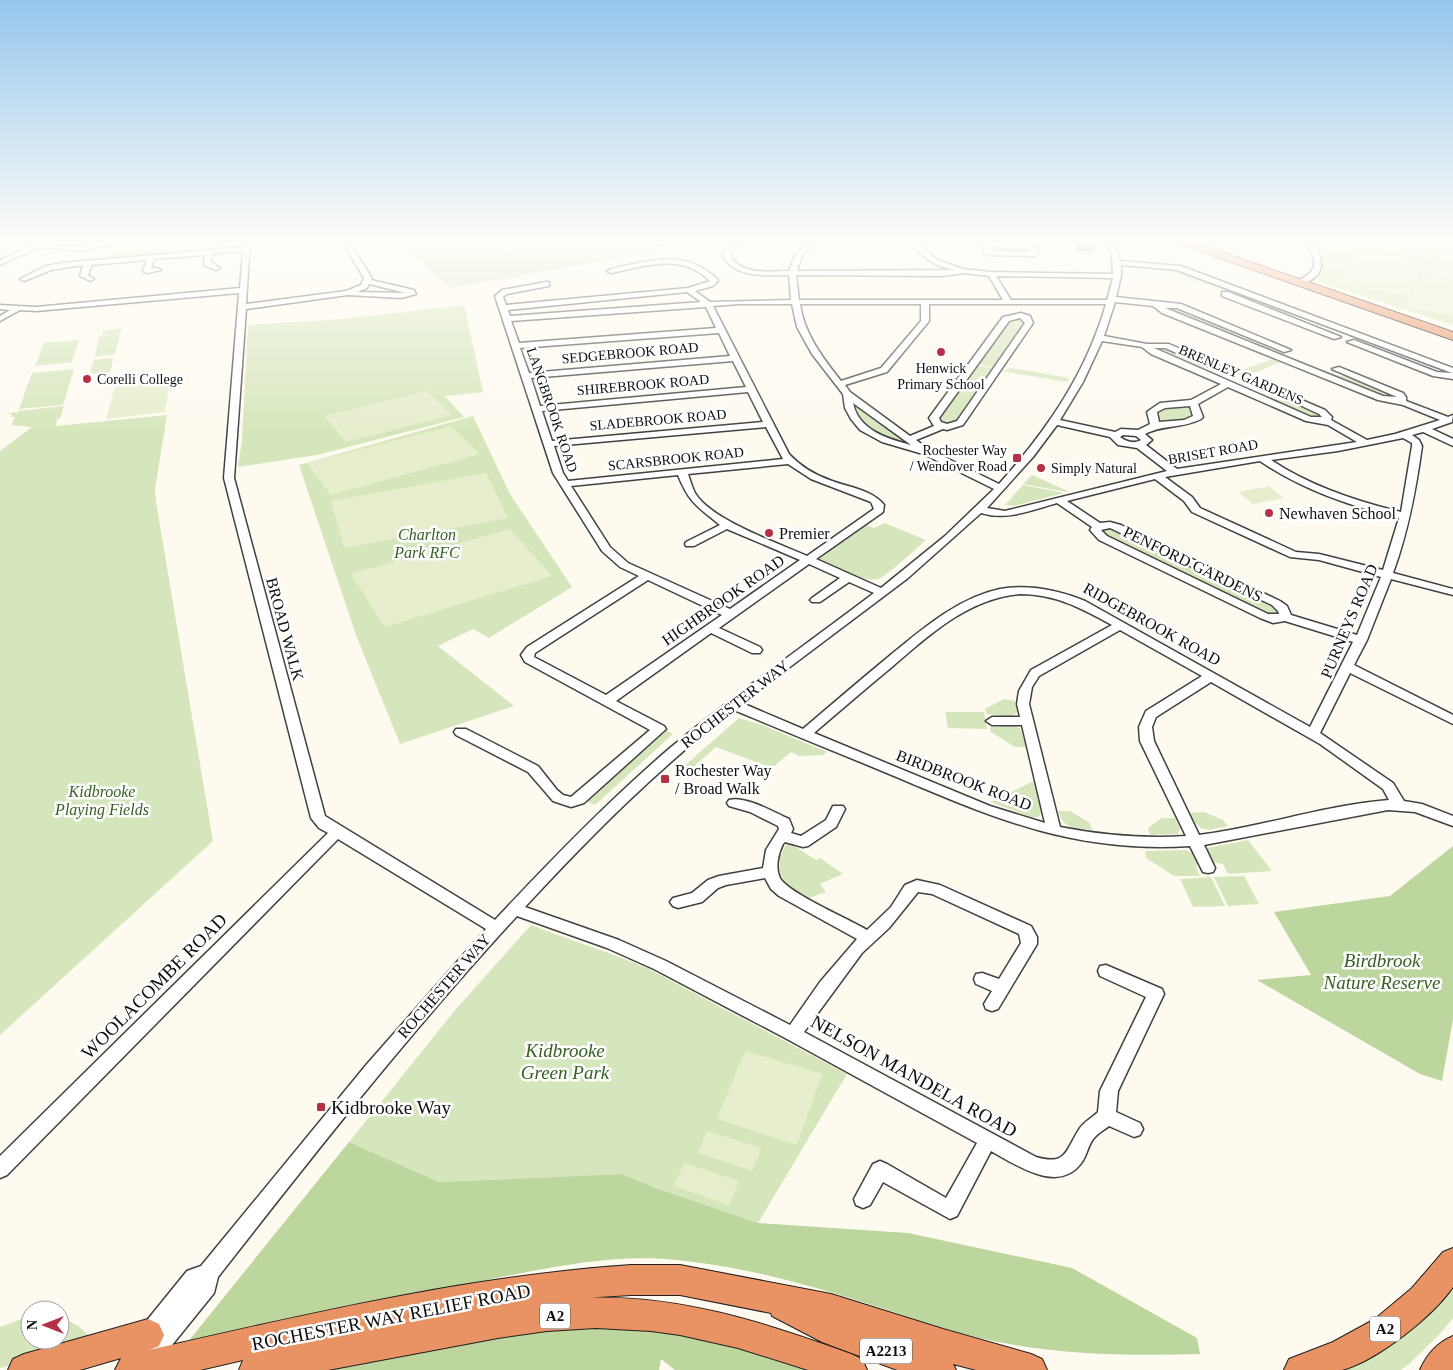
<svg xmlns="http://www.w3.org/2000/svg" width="1453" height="1370" viewBox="0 0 1453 1370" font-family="Georgia,serif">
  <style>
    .green { fill: #d6e6bc }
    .forest { fill: #bcd69d }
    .cemetery { fill: #d9dfc3 }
    .pitch { fill: #e6eecd }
    .building { fill: #564e4b }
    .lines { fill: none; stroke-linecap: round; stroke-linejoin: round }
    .minor-casing { stroke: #414141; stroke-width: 3 }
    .highway-casing { stroke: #1f1f1f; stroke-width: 2 }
    .minor { fill: #fff; fill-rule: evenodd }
    .highway { fill: #e99263; fill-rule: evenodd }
    .poi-dot { fill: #b43045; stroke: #fff; stroke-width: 2 }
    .labels { text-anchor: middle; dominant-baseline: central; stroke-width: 5; stroke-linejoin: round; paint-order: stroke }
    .far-street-label { font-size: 14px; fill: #0e0e0e; stroke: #fff }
    .far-poi-label { font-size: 14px; fill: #0e0e0e; stroke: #fff; text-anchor: start }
    .shield { fill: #fff; stroke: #565656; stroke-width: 1 }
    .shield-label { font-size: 15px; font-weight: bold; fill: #0e0e0e }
    .poi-label { font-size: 16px; fill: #0e0e0e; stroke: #fff; text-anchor: start }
    .park-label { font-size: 16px; font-style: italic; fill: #376123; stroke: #fff }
    .street-label { font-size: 16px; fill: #0e0e0e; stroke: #fff }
    .near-park-label { font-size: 19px; font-style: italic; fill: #376123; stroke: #fff }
    .near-street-label { font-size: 19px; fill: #0e0e0e; stroke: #fff }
    .near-poi-label { font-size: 19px; fill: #0e0e0e; stroke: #fff; text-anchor: start }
  </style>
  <rect width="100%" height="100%" fill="#fefaf0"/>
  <!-- green -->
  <path class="green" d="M122 240H240L239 247 237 248 104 260 120 251 105 248Z
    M1314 240H1453V325L1317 281 1324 266 1321 250H1325L1324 247 1318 245Z
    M1176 268 1295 314 1287 316 1167 270Z
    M464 305 483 392 445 396 464 417 317 455 238 467 242 440 248 325 343 319Z
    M1174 306 1234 331 1232 333 1248 341 1245 342 1164 308Z
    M1020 317 1026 322 997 366 993 367 976 364 1008 320Z
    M122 328 120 333 113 334H120L115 354 95 357 99 337 113 335H102L103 331Z
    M79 340 72 362 35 366 44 343Z
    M1165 347 1206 364 1204 368 1223 376 1218 378 1155 349Z
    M110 358 113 360 110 372 92 374V372H90L94 360Z
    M1275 358 1284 361 1243 377 1234 373Z
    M978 366 995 368 958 422 954 425 941 424 937 418 974 367Z
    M1011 368 1069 378 1067 382 1001 371Z
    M74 369 63 405 19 409 32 373Z
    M1317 369 1340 376H1349L1398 397 1391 399 1314 370Z
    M1264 394 1281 401H1291L1320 413 1323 417 1312 418 1256 395Z
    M852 403H855L910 444 907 445 878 435 858 419Z
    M1188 405 1191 406 1194 416C1184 422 1170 425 1158 421L1156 411 1164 406Z
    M64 406 60 418 57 419 56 426 167 415 155 489 156 502 213 841 0 1035V451L32 427 11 425 15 417H11L12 414H4L16 412V415L18 411Z
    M473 416 510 494 572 587 489 638 473 629 438 646 514 706 400 744 356 635 299 465Z
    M1032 475 1067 491V492L1023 484Z
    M1023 485 1064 493 1014 506 1005 505Z
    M885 523 926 540C917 548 887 576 878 579 864 583 833 565 819 559L866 525 874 528Z
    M1108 527 1275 605 1280 613 1271 616 1104 536 1100 530Z
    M1004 699 1015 701 1017 712 1012 717 987 714 985 709Z
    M945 712H984L987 729 948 728Z
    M739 718 762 725 827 752 823 755 799 756 791 752 772 768 716 747 681 778 675 774Z
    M1003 725H1013L1021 729 1026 747H1015L991 732 990 727H1000Z
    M664 729 673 734 595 805 586 801Z
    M1034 781 1042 813 1038 817H1031L990 802Z
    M1058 811H1070L1090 823 1092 830C1074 827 1064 830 1058 811Z
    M1204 812 1223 820 1228 826C1207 830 1200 835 1190 813Z
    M1162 818H1175L1180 828 1178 834 1150 835 1148 828Z
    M1248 840 1272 871 1228 874 1223 864 1211 862 1207 853 1208 848Z
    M788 842 816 860 820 858 843 874 820 884 826 892 809 898C782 887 770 868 788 842Z
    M1186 850 1195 855 1198 863 1196 867 1200 876H1174L1146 858 1145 851Z
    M1244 876 1259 904 1228 906 1214 877Z
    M1211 877 1225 906 1193 907 1180 879Z
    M531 925C570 940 609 952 647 968L847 1074 758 1223 656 1188 622 1174 439 1182 349 1142 456 1009Z
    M1453 1286V1318L1439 1335 1410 1363 1401 1370H1339Z
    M30 1316V1340H60V1317L77 1325 96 1342 0 1368V1327Z"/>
  <!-- forest -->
  <path class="forest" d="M1453 846V1019L1442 1081 1420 1074 1257 980 1311 975 1274 912 1390 896Z
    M349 1142 439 1182 622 1174 656 1188 758 1223 908 1233 1072 1268 1197 1338 1200 1354C1121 1356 1044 1355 968 1335 931 1325 895 1312 859 1301 800 1282 738 1266 677 1260 612 1253 544 1269 481 1281 383 1300 285 1321 187 1343Z
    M574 1327H646L693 1332 818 1370H675L661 1359 659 1370H310L485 1336Z"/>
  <!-- cemetery -->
  <path class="cemetery" d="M397 240H643L660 246 650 253 449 288Z"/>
  <!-- pitch -->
  <path class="pitch" d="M1361 240H1443L1431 260 1357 247Z
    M1443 245 1453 247V279L1428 274Z
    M1359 250 1425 262 1407 296 1338 283Z
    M1423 275 1453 281V316L1405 306Z
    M170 380 165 412 106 419 115 386Z
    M427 391 452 415 346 442 324 416Z
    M451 426 480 454 331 495 307 463Z
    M486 473 508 518 344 548 331 501Z
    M1269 486 1284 498 1253 504 1238 492Z
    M510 529 552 576 385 627 351 574Z
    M745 1051 822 1074 797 1145 717 1119Z
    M707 1131 761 1148 752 1171 698 1153Z
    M684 1163 739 1181 729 1205 674 1186Z"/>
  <!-- building -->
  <path class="building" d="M1076 240H1093L1094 252 1076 251Z"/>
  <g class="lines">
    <!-- minor casing -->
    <g class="minor-casing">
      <path id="minor" d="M12 240H34L36 241 37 243 45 240 48 242 46 244C60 246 73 247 86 246 97 244 107 239 117 240L107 245 86 250H68L40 247 0 265V260L36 244 15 242Z
        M244 240H250L246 304 346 291 361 285 364 278 341 240H347L372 278 371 280 414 290 416 294 401 298 348 295 246 309 234 478 325 816 495 920C550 861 608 801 670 748 736 693 806 645 874 593L849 582 820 602H812L810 600 812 598 840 578 809 564 719 628 760 647 762 650 760 653H752L711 633 616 701 664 726 666 729 584 803 571 807 553 801 528 772 456 735 454 732 456 729H466L538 766 557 790 563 795 571 797 650 730 525 662 521 655 527 647 639 576 620 567 602 551 553 473 495 296 502 290 546 282H549V286L507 294 503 297 506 305 688 288 710 281C681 252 646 266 611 273L607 271C614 267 625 266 633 264 666 257 691 255 717 279L718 281 713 286 695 291 710 302 791 300 789 275C764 275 736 279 722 255 728 245 733 239 744 240L733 248 730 255C741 276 769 271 789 271L795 255 810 240H817L802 256 797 271 953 270C936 265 926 261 915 247L916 240H922V247L937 260 963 269 991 272 1113 274 1112 255 1106 240H1112L1120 261 1181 266 1453 368V379L1433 376 1347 342 1354 340 1437 372 1452 373 1177 270 1121 265V276L1116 297 1181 304 1291 350 1284 352 1177 308H1165L1383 396 1397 397 1332 369 1339 367 1403 393 1406 397V401L1448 417 1453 415 1452 422 1432 429 1453 439V446L1423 432 1412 435 1419 440 1422 446C1416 490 1408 532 1393 573L1453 589V595L1391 579 1367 640 1354 665 1453 715V724L1350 673 1320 733 1393 783 1404 801 1422 804 1453 816V826L1415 812 1388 810 1204 845 1215 868 1213 872 1208 873 1203 872 1190 846C1078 853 1000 821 899 778 844 755 789 733 734 710 658 768 590 837 525 907L619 940 666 961 790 1025 820 982 857 939 779 896 771 889 765 878 726 885 718 888 702 902 678 908 673 906 670 902 673 898 692 893 708 880 719 876 763 868 766 850 779 829 778 826 750 812 729 806 727 803 729 800C745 795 775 813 789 819L793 829 791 833 801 836 826 820 833 806H843L845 809 836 827 808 846 803 847 785 842 783 844C778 854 775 868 780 878 788 893 849 919 867 930L891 907 905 885 917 880 940 885 1031 926 1037 937V944L998 1009 992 1011 986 1009 984 1004 992 991 976 984 974 979 976 974 982 973 999 979 1021 943 1019 934 932 894 918 892 889 928 862 953 804 1032 1036 1157C1068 1166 1065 1150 1080 1128 1084 1122 1093 1117 1098 1112L1100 1091 1146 997 1100 976 1098 971 1100 966 1106 965 1162 989 1164 994 1118 1091 1116 1112 1140 1123 1143 1129 1140 1135 1134 1137 1109 1126C1104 1130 1098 1133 1094 1138 1088 1145 1087 1155 1082 1162 1059 1195 1016 1165 991 1151L957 1216 950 1219 883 1182 870 1205 863 1208 856 1205 854 1199 873 1164 880 1161 887 1164 946 1198 977 1143 787 1039 654 969 607 948 517 916C411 1031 314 1154 218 1277L214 1293 168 1350 150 1360 143 1370H118L122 1363 140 1343 137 1336 140 1329 187 1271 201 1266 367 1064 486 929 338 839 7 1175 0 1178V1156L328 833 319 828 311 818 224 478 239 293 36 311 20 310 0 321V316L10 310 0 309V305L36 307 240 288 243 251 212 254 211 262 220 268 216 270 204 265 205 255 154 259 151 268H157L161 270 147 273 143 271 147 260 91 265 88 275 94 279 90 281 80 276 83 265 51 270 24 281 20 279 46 266 62 263 243 247ZM965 273 989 276 1003 300H799L796 275 941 276ZM996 276 1113 278 1107 300H1011ZM369 284 406 293 357 292 367 288ZM687 292 701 302 510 316 508 310ZM1115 302 1153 306 1162 313 1378 400 1403 405 1440 420 1395 434 1367 440 1331 420 1332 417 1325 410 1283 392 1280 391 1276 394 1319 414 1322 417H1311L1154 348H1165L1219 371 1226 369 1169 344H1147L1104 336ZM739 304H792L797 327 812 354 843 394 845 408 851 419 860 430 882 442 923 454 994 489 945 536 881 588 816 559 883 512 884 505C873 490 848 487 832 481 815 475 801 467 789 454L713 306ZM800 304H921V321L881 368 841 381C823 358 804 334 800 304ZM929 304H1106C1086 374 1047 430 999 484L928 449 916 440 943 429 947 430 963 425 1033 323 1030 316 1021 313 1003 317 929 418 934 426 910 436 850 392 845 385 887 372 929 321ZM706 307 716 328 519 343 511 321ZM1020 318 1025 323 957 421 947 424 941 422 939 418 1009 321ZM719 333 730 356 529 373 520 348ZM1102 341 1142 347 1151 354 1221 384 1191 400 1160 403 1147 412 1150 424 1138 430 1121 429 1115 432 1060 420 1083 382ZM733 361 746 387 540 406 531 378ZM1228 387 1306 421 1328 425 1357 442 1177 469 1146 445 1152 440 1145 434C1165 424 1181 429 1201 419L1203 417 1198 404ZM748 392 763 422 552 441 542 411ZM853 403 911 445C888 439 858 430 853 403ZM1190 406 1193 416 1184 420 1159 422 1157 412 1165 408ZM1057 425 1110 437 1118 445 1137 448 1167 471 1005 511 987 508 1033 457ZM766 427 783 459 568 481 563 473 554 446ZM1123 435 1136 436 1141 440C1134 444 1127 442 1120 437ZM1403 438 1412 443V446L1401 512C1355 501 1310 486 1271 460L1338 451ZM1260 461C1303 490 1350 506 1399 518L1383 570 1319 554 1296 552 1200 508 1192 497 1165 477ZM788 464 811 479 871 502 874 509 807 556C778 543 711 520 695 493 692 487 690 480 688 474ZM678 475C689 503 698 507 720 525L686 542 685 544 686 546H694L727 529 800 560 730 609 628 563 610 547 571 486ZM1155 479 1184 501 1192 512 1290 557 1319 560 1381 577 1357 635 1291 615 1287 606 1280 601 1121 525 1110 522 1100 523 1067 501ZM1057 503 1092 527 1090 530 1099 540 1260 618 1273 623 1285 621 1353 642 1310 727 1085 601C1058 590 1029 584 1000 589 957 598 920 631 887 658 859 681 831 705 803 729L742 703 908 578 981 513C1007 521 1032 510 1057 503ZM1110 528 1272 605 1278 611 1279 614H1268L1107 536 1101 530ZM648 580 722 615 606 695 534 657 535 653ZM1020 594C1055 594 1081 608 1112 625L1031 670 1019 691 1017 704 1020 717H992L986 721 992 725H1022L1045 823 990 806 814 733C840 711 866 688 893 666 929 635 969 598 1020 594ZM1120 630 1202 676 1146 711 1139 727 1140 741 1186 836C1143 839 1102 835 1060 827L1029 704 1032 687 1039 676ZM1211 682 1320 744 1383 789 1389 800C1325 805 1263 827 1199 835L1154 741 1152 727 1156 717Z
        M661 240H668L662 245H658L657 244Z
        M980 240H986L989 243 1032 245 1035 247 1038 254 1034 256 988 255 984 253V245ZM991 247 1029 249 1030 252 991 251Z
        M1306 240H1312C1325 261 1327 276 1300 285L1296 283 1297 281C1322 270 1315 260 1306 240Z
        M1222 292H1228L1341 337 1334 339 1222 296Z"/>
    </g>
    <!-- highway casing -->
    <g class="highway-casing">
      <path id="highway" d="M1173 240H1187L1453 332V340L1174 242Z
        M1453 1248V1287C1433 1316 1377 1361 1342 1370 1328 1370 1300 1370 1284 1370L1289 1359 1333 1342 1375 1319 1412 1288 1443 1252Z
        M631 1265H680L831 1294 943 1329 1031 1354 1042 1359 1047 1370H976L953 1364 956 1370H897L822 1342 772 1316 771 1313 680 1295H631L583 1298C676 1294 764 1322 851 1354L862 1359 867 1370H808L738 1348 680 1335 651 1331 596 1328 547 1331 498 1338 328 1370H239L243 1360 200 1370H115L121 1358 80 1370H8L13 1359 24 1354 148 1319 159 1324 164 1335 159 1346 149 1350C308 1314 468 1276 631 1265Z
        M1453 1336V1370H1420C1427 1354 1437 1343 1453 1336Z"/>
    </g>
    <!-- minor -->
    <use href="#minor" class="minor"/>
    <!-- highway -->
    <use href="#highway" class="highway"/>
  </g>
  <!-- sky -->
  <linearGradient id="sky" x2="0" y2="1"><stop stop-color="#95c6ec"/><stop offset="0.56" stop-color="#fffdf8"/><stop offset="1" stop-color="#fffdf8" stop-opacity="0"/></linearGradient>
  <rect width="1453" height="432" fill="url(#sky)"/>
  <!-- markers -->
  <g class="poi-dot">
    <circle cx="941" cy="352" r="5"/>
    <circle cx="87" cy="379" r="5"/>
    <rect x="1012" y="453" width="10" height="10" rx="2.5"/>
    <circle cx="1041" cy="468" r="5"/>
    <circle cx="1269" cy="513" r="5"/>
    <circle cx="769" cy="533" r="5"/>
    <rect x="660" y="774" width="10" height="10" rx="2.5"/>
    <rect x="316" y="1102" width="10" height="10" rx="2.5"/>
  </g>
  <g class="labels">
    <!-- far-street labels -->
    <g class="far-street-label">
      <text transform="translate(630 353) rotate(-5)">SEDGEBROOK ROAD</text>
      <text transform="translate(1241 375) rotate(23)">BRENLEY GARDENS</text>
      <text transform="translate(643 385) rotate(-5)">SHIREBROOK ROAD</text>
      <text transform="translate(552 410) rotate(71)">LANGBROOK ROAD</text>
      <text transform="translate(658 420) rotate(-5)">SLADEBROOK ROAD</text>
      <text transform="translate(1213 452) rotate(-10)">BRISET ROAD</text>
      <text transform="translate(676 459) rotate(-6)">SCARSBROOK ROAD</text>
    </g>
    <!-- far-poi labels -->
    <g class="far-poi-label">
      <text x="941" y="368" text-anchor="middle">Henwick<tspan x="941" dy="16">Primary School</tspan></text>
      <text x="97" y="379">Corelli College</text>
      <text x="1007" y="450" text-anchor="end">Rochester Way<tspan x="1007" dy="16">/ Wendover Road</tspan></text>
      <text x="1051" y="468">Simply Natural</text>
    </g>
    <!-- shield labels -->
    <g class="shield">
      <rect x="540" y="1303.5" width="30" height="25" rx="4"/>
      <rect x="1370" y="1316.5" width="30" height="25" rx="4"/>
      <rect x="860" y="1338.5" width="52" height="25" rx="4"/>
    </g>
    <g class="shield-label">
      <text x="555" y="1316">A2</text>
      <text x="1385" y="1329">A2</text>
      <text x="886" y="1351">A2213</text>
    </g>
    <!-- poi labels -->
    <g class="poi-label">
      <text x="1279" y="513">Newhaven School</text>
      <text x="779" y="533">Premier</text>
      <text x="675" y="770">Rochester Way<tspan x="675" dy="18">/ Broad Walk</tspan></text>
    </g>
    <!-- park labels -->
    <g class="park-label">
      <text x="427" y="534">Charlton<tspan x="427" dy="18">Park RFC</tspan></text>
      <text x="102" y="791">Kidbrooke<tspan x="102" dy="18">Playing Fields</tspan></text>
    </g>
    <!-- street labels -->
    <g class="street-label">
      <text transform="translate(1193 564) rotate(26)">PENFORD GARDENS</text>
      <text transform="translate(723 600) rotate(-35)">HIGHBROOK ROAD</text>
      <text transform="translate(1349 621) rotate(-67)">PURNEYS ROAD</text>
      <text transform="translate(1152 624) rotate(29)">RIDGEBROOK ROAD</text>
      <text transform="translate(285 629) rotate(75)">BROAD WALK</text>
      <text transform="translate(735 704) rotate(-38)">ROCHESTER WAY</text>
      <text transform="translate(964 780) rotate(21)">BIRDBROOK ROAD</text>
      <text transform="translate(444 986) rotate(-49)">ROCHESTER WAY</text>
    </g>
    <!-- near-park labels -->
    <g class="near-park-label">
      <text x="1382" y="960">Birdbrook<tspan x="1382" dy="22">Nature Reserve</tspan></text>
      <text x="565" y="1050">Kidbrooke<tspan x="565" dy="22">Green Park</tspan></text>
    </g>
    <!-- near-street labels -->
    <g class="near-street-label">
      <text transform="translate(154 986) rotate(-45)">WOOLACOMBE ROAD</text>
      <text transform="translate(914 1076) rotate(29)">NELSON MANDELA ROAD</text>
      <text transform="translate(391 1317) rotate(-11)">ROCHESTER WAY RELIEF ROAD</text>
    </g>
    <!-- near-poi labels -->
    <g class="near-poi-label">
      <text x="331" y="1107">Kidbrooke Way</text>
    </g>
  </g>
  <!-- north arrow -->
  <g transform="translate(45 1325) rotate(270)"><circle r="24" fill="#ffffff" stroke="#9f9f9f"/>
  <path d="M0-4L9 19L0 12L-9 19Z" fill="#b43045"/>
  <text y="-8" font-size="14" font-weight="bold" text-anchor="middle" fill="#0e0e0e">N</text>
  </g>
</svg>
